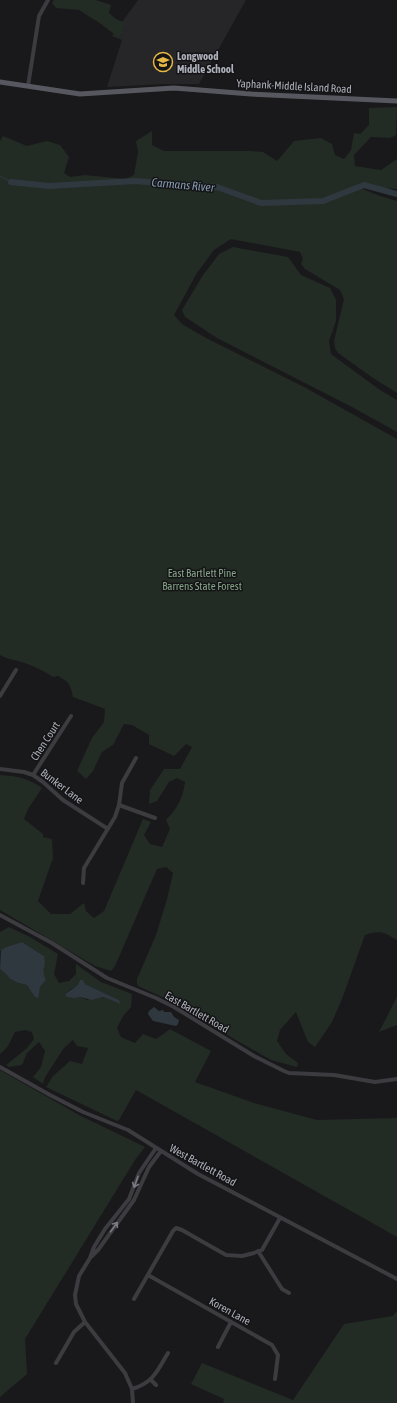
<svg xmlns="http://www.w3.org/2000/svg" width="397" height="1403" viewBox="0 0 397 1403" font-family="'Asap Condensed',sans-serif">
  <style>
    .built { fill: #262528 }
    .green { fill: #232b25; fill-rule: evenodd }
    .water { fill: #30383f }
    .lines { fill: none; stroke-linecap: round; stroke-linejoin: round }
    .stream { stroke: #30383f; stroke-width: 1 }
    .river { stroke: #30383f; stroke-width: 6 }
    .minor { stroke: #3b3b40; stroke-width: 4 }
    .major { stroke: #57585f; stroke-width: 5 }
    .oneway { stroke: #7a7b83 }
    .labels { text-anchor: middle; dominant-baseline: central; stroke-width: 3; stroke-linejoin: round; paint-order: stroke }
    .poi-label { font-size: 11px; font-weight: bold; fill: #adb0ba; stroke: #141416; text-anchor: start }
    .street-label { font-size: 11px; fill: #adb0ba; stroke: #141416 }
    .park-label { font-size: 11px; fill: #85a488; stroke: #141416 }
    .water-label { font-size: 12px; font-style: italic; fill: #869cb2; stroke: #141416 }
  </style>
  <rect width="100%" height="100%" fill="#19191b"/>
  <!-- built -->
  <path class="built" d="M138 0H246L199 84H162L107 87 122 40 112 36Z"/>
  <!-- green -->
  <path class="green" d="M54 0H96L111 5 109 13 116 19 126 23 119 38 101 24 79 10 56 8 52 3Z
    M397 107 396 135 390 138 371 137 354 155 355 166 381 170 397 159V189L355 186 380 196 397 201V393L373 378 338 353 335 348 334 341 344 299 340 290 305 269 301 264 303 259 300 252 231 239 214 250 197 273 174 315 182 324 206 338 306 388 397 439V940C384 932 379 930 365 935L342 999 332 1022 315 1047 308 1042 296 1012 280 1030 277 1041 286 1054 298 1063 297 1067 271 1060 236 1040 171 1001 140 987 137 984V979L156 935 167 899 173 873 166 867 157 869 115 966 111 971 95 966 0 910V775C17 776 28 778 42 788L28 809 24 819 43 834V837L52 839 53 858 38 901 51 914H70L84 903 86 911 94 918 104 911 143 819 151 822 144 835 150 844 162 847 170 829 166 820C177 809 183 798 185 782L177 778 169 782 157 801 149 804 150 790 164 769H180L192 747 186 744 174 756 149 744V735L132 725 124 724 113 745 102 752 93 771 86 779 77 771 92 738 104 722 105 709 73 697C71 685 69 682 58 676L53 677C43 670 29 664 18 661 10 659 7 659 0 655V141L3 136 27 146 47 141 60 145 69 157 64 173 70 177 85 175 125 179 134 175 138 152 136 141 152 131V145L164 151H251L263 152 277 161 294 141 321 138 332 144 335 155 344 159 351 150 354 133 360 134 369 125V108Z
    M233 247 288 257 301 275 330 288 336 300V321L329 341 331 354 380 390 397 400V432L352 407 217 338 185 317 182 310 203 275 219 254Z
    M9 927 30 937 58 954 54 974 59 983 69 981 76 974V964L101 982 132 994 131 1007 123 1016 117 1028 121 1037 135 1043 143 1034 156 1039 170 1029 211 1051 195 1082 254 1103 317 1120 397 1118V1237L136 1090 119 1120 117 1121 46 1087 53 1076 70 1061 82 1064 88 1048 77 1046 73 1040 64 1048 45 1077 43 1084 33 1077 41 1067 45 1051 39 1042 27 1053 22 1065 9 1067 6 1065 26 1049 34 1039 32 1032 25 1030 15 1032C9 1043 10 1046 0 1054V969L7 975 9 978C15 982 20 984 27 985L34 996H39L40 987 46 980 42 973 44 967V956L22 942 6 947 0 951V932ZM85 984 119 1000 121 1003 103 997 87 1000 81 997 75 998 65 994C71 988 78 985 85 984Z
    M397 997V1025L379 1032Z
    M0 1070 79 1115 145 1147 135 1160 25 1339 27 1374 0 1397Z
    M397 1311V1403H223L224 1399 191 1384 202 1363 293 1400 344 1324 393 1316Z"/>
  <!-- water -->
  <path class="water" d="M22 942 44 956C47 967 40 969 46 980L40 987 39 996 37 998 34 996 27 985C20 984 15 982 9 978L7 975 0 969 1 950 6 947Z
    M80 980H83L85 984 119 1000 121 1004 103 997 91 1000 81 997 75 998 67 997 65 994 78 985Z
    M154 1007 159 1011 163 1010 164 1012H171L174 1017 179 1020 178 1024 176 1026 153 1021 148 1014 149 1011Z"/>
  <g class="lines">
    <!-- stream -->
    <path class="stream" d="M0 176 11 182"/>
    <!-- river -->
    <path class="river" d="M11 182 49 186 134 181 217 187 261 203 323 201 364 185 397 194"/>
    <!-- minor -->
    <path class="minor" d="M28 86 39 16 48 0
      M0 696 16 670
      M0 769 24 772 33 775 43 782 63 800 108 829
      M33 775 71 716
      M119 805 155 818
      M83 883 84 868 115 817 119 805 122 783 136 758
      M0 915 52 943 107 978 156 998 174 1007 254 1056 284 1071 289 1073 334 1075 375 1082 397 1079
      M0 1067 50 1095 83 1112 128 1130 198 1174 397 1279
      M258 1251 282 1289 289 1293
      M92 1256 98 1250 134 1200 149 1167 161 1151
      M148 1275 272 1345 278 1355 275 1379
      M134 1299 173 1231 176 1228 182 1230 226 1255 242 1256 254 1253 262 1250 280 1218
      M218 1347 231 1322
      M56 1363 74 1332 85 1322
      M151 1380 156 1385
      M132 1389C154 1382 157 1371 168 1353
      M133 1403 132 1389 125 1373 85 1322 76 1304 75 1295 79 1276 90 1258 94 1247 105 1229 129 1199 139 1173 156 1148"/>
    <!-- major -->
    <path class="major" d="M0 82 80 94 174 88 251 94 397 101"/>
  </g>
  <!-- one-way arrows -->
  <defs><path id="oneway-shaft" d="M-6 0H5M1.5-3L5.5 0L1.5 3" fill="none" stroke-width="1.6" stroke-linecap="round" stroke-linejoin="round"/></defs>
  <g class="oneway">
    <use href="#oneway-shaft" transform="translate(136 1182) rotate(109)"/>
    <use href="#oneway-shaft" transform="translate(114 1227) rotate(-54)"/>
  </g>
  <!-- icons -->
  <defs>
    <g id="school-ring" transform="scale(1)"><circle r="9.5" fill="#141416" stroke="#e7b746" stroke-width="1.5"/><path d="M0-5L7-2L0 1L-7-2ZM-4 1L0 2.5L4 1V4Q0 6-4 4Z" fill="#e7b746"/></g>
  </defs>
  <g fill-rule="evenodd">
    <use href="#school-ring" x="163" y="62"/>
  </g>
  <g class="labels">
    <!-- poi labels -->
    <g class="poi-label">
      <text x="177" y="56">Longwood<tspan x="177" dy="13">Middle School</tspan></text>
    </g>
    <!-- street labels -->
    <g class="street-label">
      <text transform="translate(294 86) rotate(3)">Yaphank-Middle Island Road</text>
      <text transform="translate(45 741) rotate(-57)">Chen Court</text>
      <text transform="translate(62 786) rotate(37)">Bunker Lane</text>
      <text transform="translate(197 1012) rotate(30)">East Bartlett Road</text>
      <text transform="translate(203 1165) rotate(29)">West Bartlett Road</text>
      <text transform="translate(230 1311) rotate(29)">Koren Lane</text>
    </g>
    <!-- park labels -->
    <g class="park-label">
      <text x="202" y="573">East Bartlett Pine<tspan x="202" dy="13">Barrens State Forest</tspan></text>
    </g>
    <!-- water labels -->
    <g class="water-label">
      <text transform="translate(183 185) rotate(5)">Carmans River</text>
    </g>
  </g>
</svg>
